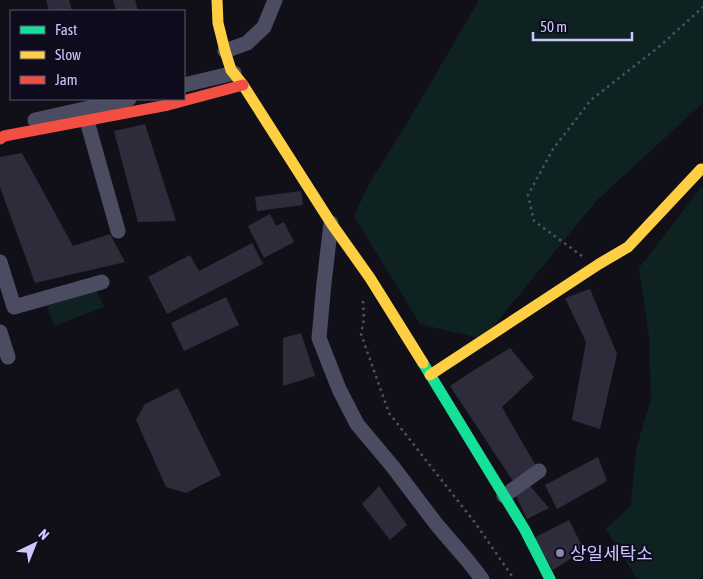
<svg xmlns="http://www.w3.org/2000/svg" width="703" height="579" viewBox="0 0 703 579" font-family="'Asap Condensed','Noto Sans KR',sans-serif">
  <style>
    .green { fill: #0f2222 }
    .building { fill: #2e2c3b }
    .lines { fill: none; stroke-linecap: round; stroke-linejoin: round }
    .path { stroke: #475560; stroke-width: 2.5; stroke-dasharray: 2.5 4; stroke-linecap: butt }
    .street { stroke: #4b4b61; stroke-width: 15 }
    .fast { stroke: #16e098; stroke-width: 11 }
    .slow { stroke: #ffcf43; stroke-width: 11 }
    .jam { stroke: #f24e42; stroke-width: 11 }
    .poi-dot { fill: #8b88ae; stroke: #0e0c1c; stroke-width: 2 }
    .labels { text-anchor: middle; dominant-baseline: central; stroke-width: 4; stroke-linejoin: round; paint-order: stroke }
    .poi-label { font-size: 18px; fill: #ccc8fe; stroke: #0e0c1c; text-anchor: start }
  </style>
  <rect width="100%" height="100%" fill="#111018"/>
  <!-- green -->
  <path class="green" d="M479 0H703V103L597 200 483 339 420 324 354 216 370 182 406 125Z
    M703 185V576L698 579H637L606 529 631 505 636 449 651 400 649 337 639 268Z
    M96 290 104 307 54 326 47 306Z"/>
  <!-- building -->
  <path class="building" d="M46 0H69L72 11H49Z
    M113 0H135L138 11H116Z
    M145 124 176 221 138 222 114 131Z
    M22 153 73 246 110 234 125 262 35 283 0 187V157Z
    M301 191 303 205 257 211 255 197Z
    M270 214 276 226 284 222 294 242 264 258 248 226Z
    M252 243 263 264 167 314 148 277 190 255 199 271Z
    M590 289 617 354 600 429 572 420 586 342 565 298Z
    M226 297 239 325 184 351 171 323Z
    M301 333 315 376 283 386V338Z
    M510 348 534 377 502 407 536 466 513 481 450 386 471 372Z
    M178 388 221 475 186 493 166 487 136 420 145 404Z
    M598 457 607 481 557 509 545 485Z
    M379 486 407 525 390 540 362 504Z
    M530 486 549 508 527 519 516 496Z
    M569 520 584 550 553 570 534 538Z"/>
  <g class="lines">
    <!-- path -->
    <path class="path" d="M582 256 534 221 528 195 553 149 591 100 660 46 703 7
      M363 301 364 319 361 334 389 413 476 524 514 579"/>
    <!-- street -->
    <path class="street" d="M225 51 247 43 264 27 275 0
      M184 85 234 73
      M35 120 129 99
      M87 121 118 231
      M331 223 324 283 319 338 339 389 357 424 393 467 437 525 468 561 482 579
      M0 262 14 307 102 282
      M0 332 8 357
      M504 496 539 471"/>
    <!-- fast -->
    <path class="fast" d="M423 363 525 530 550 579"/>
    <!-- slow -->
    <path class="slow" d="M217 0 218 23 225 51 231 70 243 85 331 223 370 278 423 363
      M430 375 599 264 628 247 701 169"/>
    <!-- jam -->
    <path class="jam" d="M0 139 4 136 168 105 243 85"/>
  </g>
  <!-- markers -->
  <circle class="poi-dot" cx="560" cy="553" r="5"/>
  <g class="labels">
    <!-- poi labels -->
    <g class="poi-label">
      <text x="570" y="553">상일세탁소</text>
    </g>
  </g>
  <!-- legend -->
  <rect x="10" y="10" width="175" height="90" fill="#0e0c1c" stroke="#5a5776"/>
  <rect x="20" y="26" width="25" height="8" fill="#16e098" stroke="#5a5776"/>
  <text x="55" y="35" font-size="15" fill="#ccc8fe">Fast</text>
  <rect x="20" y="51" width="25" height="8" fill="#ffcf43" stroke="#5a5776"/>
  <text x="55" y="60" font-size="15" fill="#ccc8fe">Slow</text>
  <rect x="20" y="76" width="25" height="8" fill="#f24e42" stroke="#5a5776"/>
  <text x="55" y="85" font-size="15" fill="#ccc8fe">Jam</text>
  <!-- north arrow -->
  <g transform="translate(35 544) rotate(43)" stroke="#0e0c1c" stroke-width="4" paint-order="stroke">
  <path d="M0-4L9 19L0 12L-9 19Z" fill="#ccc8fe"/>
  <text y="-8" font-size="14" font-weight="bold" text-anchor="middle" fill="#ccc8fe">N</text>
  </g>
  <!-- scale -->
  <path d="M533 32v8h99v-8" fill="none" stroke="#ccc8fe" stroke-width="2.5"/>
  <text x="540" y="32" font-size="15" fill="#ccc8fe" stroke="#0e0c1c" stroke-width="4" paint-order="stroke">50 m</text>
</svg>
